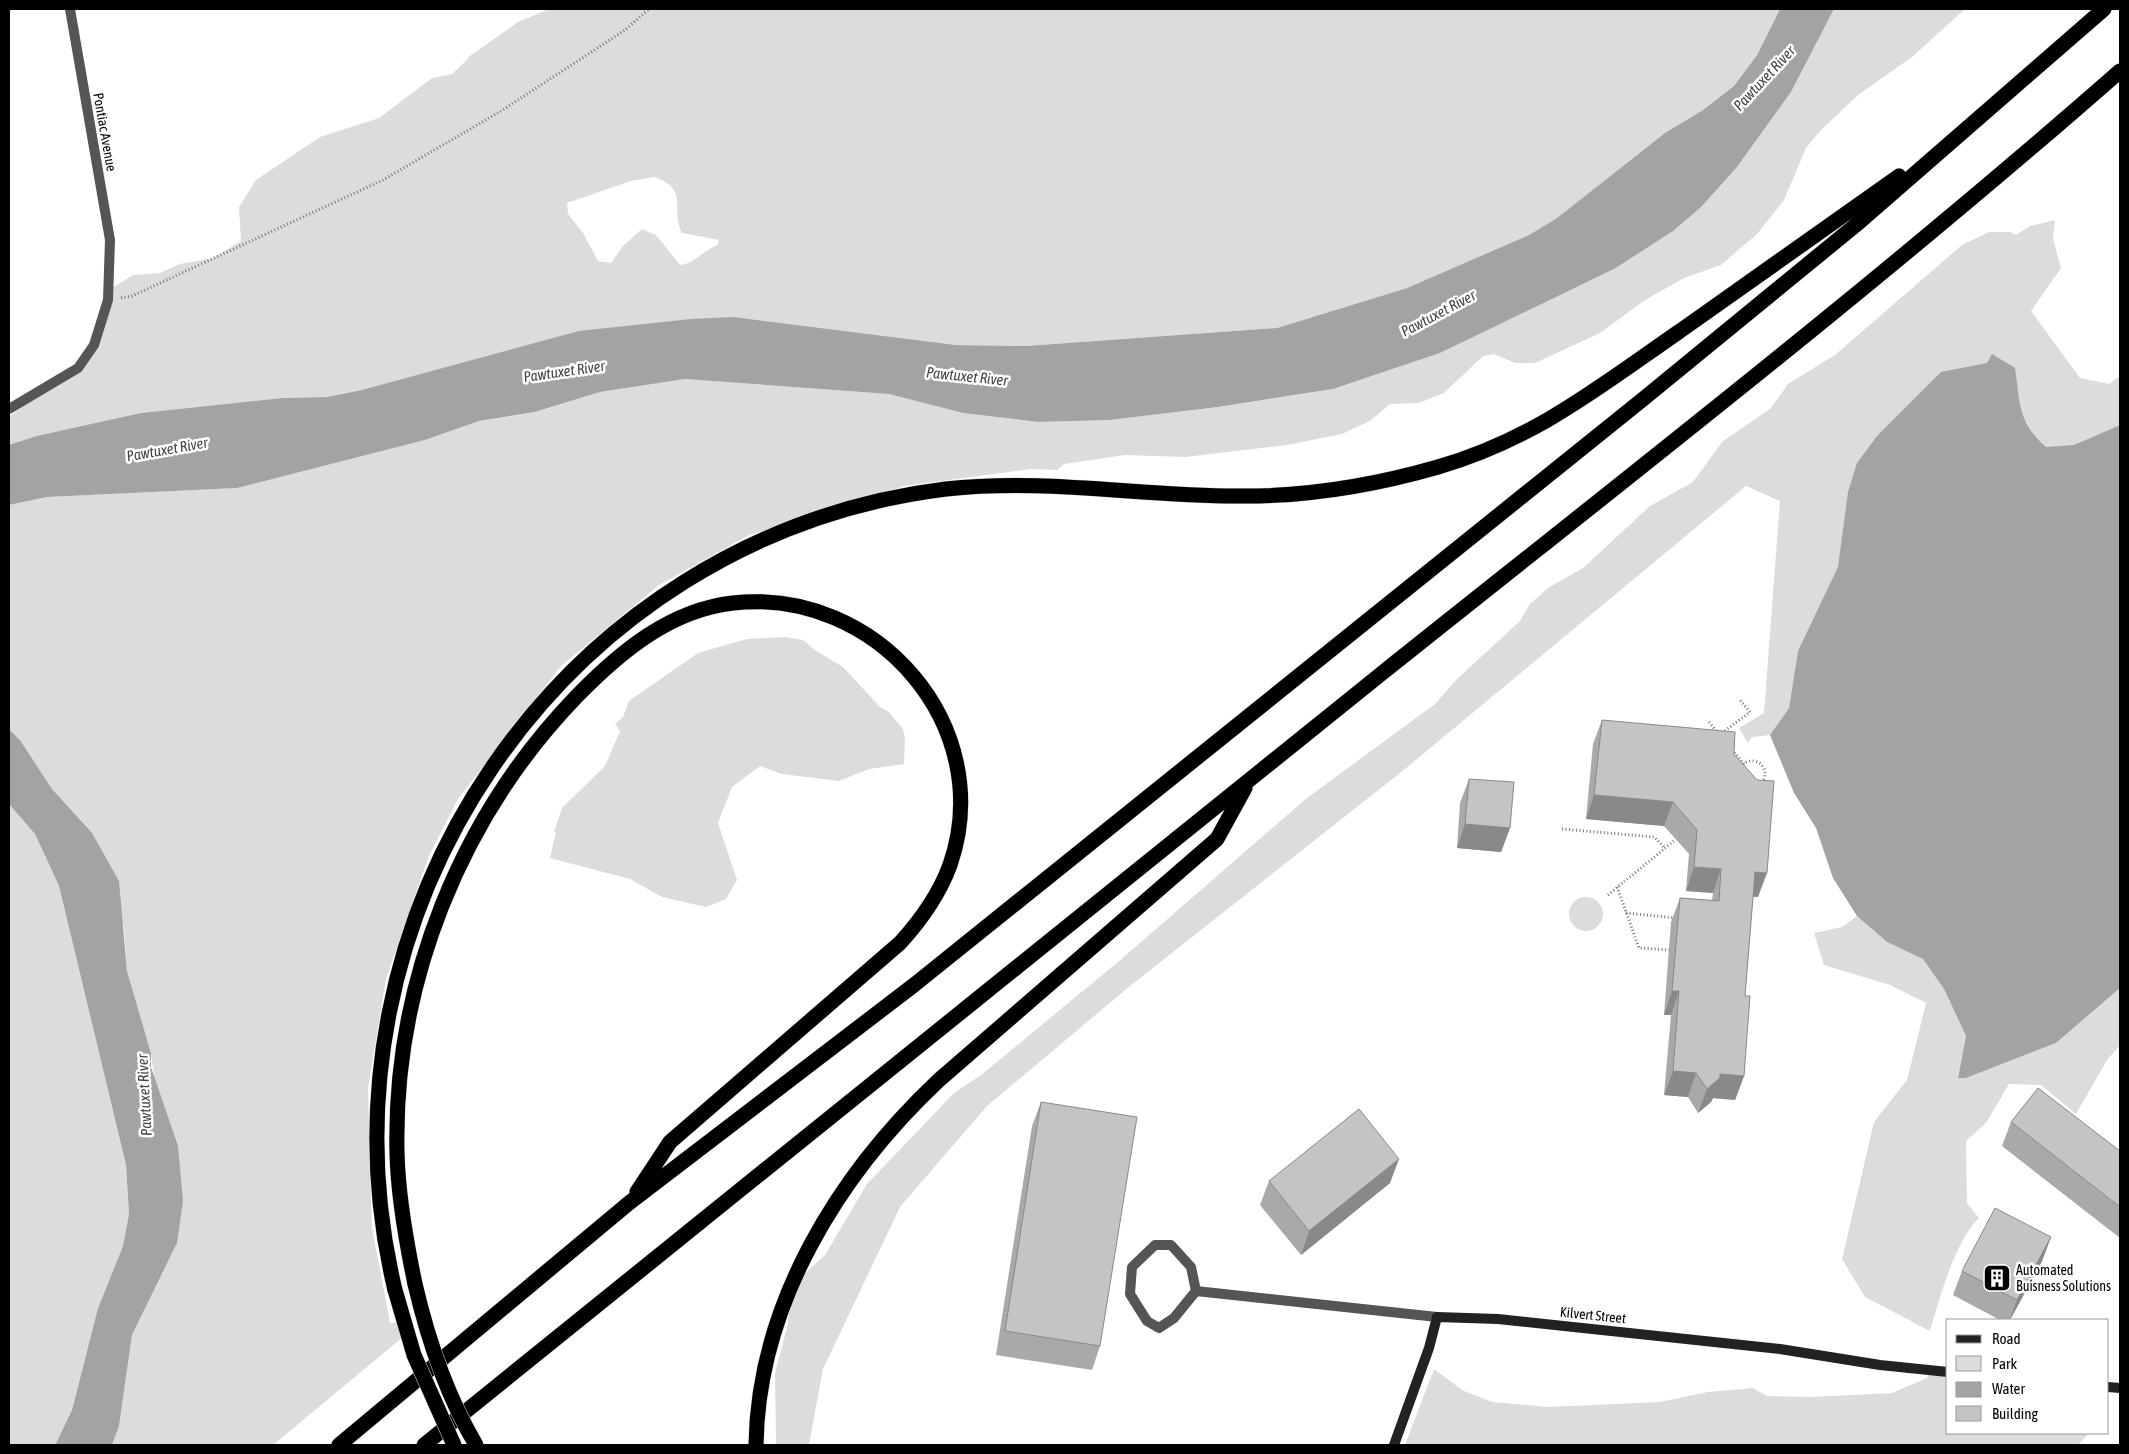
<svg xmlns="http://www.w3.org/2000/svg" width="2129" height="1454" viewBox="0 0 2129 1454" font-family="'Asap Condensed',sans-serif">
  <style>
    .green { fill: #dcdcdc; fill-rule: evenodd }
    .water { fill: #a3a3a3 }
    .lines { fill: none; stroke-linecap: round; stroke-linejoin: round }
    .highway-casing { stroke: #dbdbdb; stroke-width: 16 }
    .path { stroke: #777; stroke-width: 3; stroke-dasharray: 1 2.5; stroke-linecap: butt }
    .street { stroke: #555; stroke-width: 10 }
    .secondary { stroke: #222; stroke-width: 10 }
    .highway { stroke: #000; stroke-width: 15 }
    .highway-bridge-casing { stroke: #dbdbdb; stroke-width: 16; stroke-linecap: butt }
    .highway-bridge { stroke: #000; stroke-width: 15 }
    .wall { fill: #a9a9a9 }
    .shaded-wall { fill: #898989 }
    .building { fill: #c4c4c4; stroke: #898989 }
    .labels { text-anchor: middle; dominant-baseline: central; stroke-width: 5; stroke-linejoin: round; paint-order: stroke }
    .street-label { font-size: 14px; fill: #000; stroke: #fff }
    .poi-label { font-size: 14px; fill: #000; stroke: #fff; text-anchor: start }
    .water-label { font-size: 15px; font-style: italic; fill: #444; stroke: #fff }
  </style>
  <rect width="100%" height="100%" fill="#fff"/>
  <!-- green -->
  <path class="green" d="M549 9H1780L1757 55 1734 86 1703 110 1665 133 1557 218 1529 235 1407 288 1277 328 1026 346 955 345 362 390 327 397 282 398 141 413 9 445V417L80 363 91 350 109 290 133 275 160 273 180 264 213 258 241 241 239 207 256 180 320 137 379 118 432 78 452 74 468 59 467 58 518 22ZM654 177C691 190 669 207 682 233L719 240 717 245C703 251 695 263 680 265L656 235 642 229 623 246 611 263 598 261 583 233 568 214 567 203 631 181Z
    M1834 9H1965L1912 57 1858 95 1821 130 1806 148 1784 200 1757 234 1721 265 1684 278 1645 300 1600 333 1535 363H1515L1494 354 1483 356 1444 393 1419 403 1390 404 1370 421 1342 434 1287 445 1185 457 1125 455 1064 464 1057 470 1031 469 904 486 747 536 659 585 561 666 458 799 428 858 386 979 368 1088 372 1228 390 1323 405 1321 409 1332 273 1445H112L119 1426 132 1335 177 1243 151 1053 127 971 124 927 121 921 52 789 20 740 9 729V505L47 497 237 488 425 440 479 421 536 412 600 392 685 379 889 394 963 413 1038 422 1110 420 1218 407 1333 389 1440 353 1614 269 1737 167 1791 92Z
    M2055 220 2053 239 2061 268 2031 311 2080 378 2109 384 2120 376V425L2074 445 1798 651 1789 708 1770 735 1752 737 1748 743 1739 728 1764 713 1780 501 1746 486 1405 769 1130 986 987 1106 900 1207 823 1369 809 1445H776L775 1373 788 1324 789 1303 801 1277 825 1255 867 1184 954 1093 981 1075 1118 962 1307 798 1435 704 1457 679 1520 621 1529 605 1548 588 1583 568 1650 506 1693 482 1722 442 1771 408 1788 384 1835 355 1962 245 1989 232H2010L2016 235 2030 226Z
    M785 637 803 640 816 651 843 667 880 707 889 712 903 729 905 739 904 764 869 769 839 781 782 774 760 766 732 787 718 823 737 880 726 899 706 907 662 897 630 879 550 858 556 832H554L562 808 605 766 620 731 615 724 623 717 629 701 698 653 747 639Z
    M9 804 35 834 59 886 126 1165 129 1214 123 1246 98 1308 72 1410 55 1445H9Z
    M1569 914a17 17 0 1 1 34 0a17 17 0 1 1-34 0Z
    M1857 916 1887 942 1923 959 1944 989 1966 1036 1958 1078H1966L2056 1043 2120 988V1045L2107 1060 2076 1114 2041 1085 2009 1084 1986 1123 1966 1141 1967 1203 1979 1218C1954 1243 1940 1297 1930 1331L1865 1297 1842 1259 1874 1122 1907 1080 1926 1003 1890 985 1824 965 1814 933 1842 927Z
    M1434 1369 1462 1390 1492 1402 1548 1407 1660 1402 1708 1392 1753 1388 1767 1396 1810 1397 1892 1393 1927 1378 1930 1370 1948 1372V1433H2089L2078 1445H1405Z"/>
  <!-- water -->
  <path class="water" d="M1780 9H1834L1791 92 1737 167 1701 207 1673 231 1614 269 1440 353 1333 389 1218 407 1110 420 1038 422 963 413 889 394 685 379 600 392 535 412 479 421 425 440 237 488 47 497 9 505V445L37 436 141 413 282 398 327 397 362 390 579 331 691 319 733 317 955 345 1026 346 1277 328 1407 288 1529 235 1557 218 1665 133 1703 110 1734 86 1757 55Z
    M1992 354 2015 368C2020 403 2018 423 2046 447L2074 445 2120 425V988L2056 1043 1966 1078H1958L1966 1036 1944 989 1923 959 1887 942 1857 916 1833 878 1816 828 1794 793 1770 735 1789 708 1798 651 1838 567 1848 492 1857 463 1877 436 1941 372 1987 363Z
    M9 729 20 740 52 789 92 833 119 881 127 971 151 1053V1067L178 1146 183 1201 177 1243 132 1335 119 1426 112 1445H55L72 1410 98 1308 123 1246 129 1214 126 1165 59 886 35 834 9 804Z"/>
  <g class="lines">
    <!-- highway casing -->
    <g class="highway-casing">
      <path id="highway" d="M415 1284C406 1241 398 1197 397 1153 393 984 460 817 577 696 620 652 670 610 733 603 876 587 998 726 950 865 939 895 921 920 900 943L670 1142 637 1192
        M395 1290C305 915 562 536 946 489 1044 478 1139 496 1236 496 1304 497 1372 486 1438 467 1535 439 1599 387 1680 331 1753 279 1826 227 1899 176
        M339 1445 629 1203 914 985 1642 400 1857 224 2104 9
        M424 1445C743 1188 1061 930 1381 674 1629 476 1881 281 2120 71
        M756 1445C758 1304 839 1174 939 1080L1217 839 1245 788"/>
    </g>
    <!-- path -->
    <path class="path" d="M121 298 132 296 383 180 501 111 625 30 649 9
      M1709 722 1718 733
      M1722 733 1750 712 1739 699
      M1732 750 1744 764
      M1739 774a13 13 0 1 1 26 0a13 13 0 1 1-26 0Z
      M1562 829 1654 837 1665 848
      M1617 887 1639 948 1669 950
      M1608 895 1675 840
      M1626 913 1676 918"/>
    <!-- street -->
    <path class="street" d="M9 409 78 368 94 345 108 300 110 240 70 9
      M1196 1291 1174 1318 1159 1328 1147 1321 1130 1294 1132 1267 1155 1245H1171L1191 1267 1196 1291 1437 1317"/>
    <!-- secondary -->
    <path class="secondary" d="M2108 1387 2120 1388
      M1394 1445 1429 1348 1437 1317 1498 1319 1780 1349 1880 1365 1948 1372"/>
    <!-- highway -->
    <use href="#highway" class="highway"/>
    <!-- highway-bridge casing -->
    <g class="highway-bridge-casing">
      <path id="highway-bridge" d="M415 1284C428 1340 447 1396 476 1445
        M395 1290 414 1355 454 1445"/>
    </g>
    <!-- highway-bridge -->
    <use href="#highway-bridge" class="highway-bridge"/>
  </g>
  <!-- wall -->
  <path class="wall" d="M1602 720 1734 754 1758 897H1753L1745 996 1744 1076 1735 1100 1713 1098 1711 1102 1698 1113 1688 1097 1664 1095 1671 1015H1664L1671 922 1680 898 1712 900 1713 893 1686 891 1689 854 1664 826 1586 819 1593 744Z
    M1469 779 1510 828 1501 852 1457 848 1460 803Z
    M1041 1102 1100 1346 1092 1370 996 1355 1032 1126Z
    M2011 1122 2120 1151V1238L2002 1146Z
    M1269 1181 1390 1183 1301 1255 1260 1205Z
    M2051 1237 2042 1261 2010 1320H2000L1953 1295 1962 1271Z"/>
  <!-- shaded-wall -->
  <path class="shaded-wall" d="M1594 795 1673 802 1664 826 1586 819Z
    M1465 824 1510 828 1501 852 1457 848Z
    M1694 867 1721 869 1713 893 1686 891Z
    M1755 872 1767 873 1758 897 1746 896Z
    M1672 991H1679L1671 1015H1664Z
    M1673 1071 1696 1073 1688 1097 1664 1095Z
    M1720 1074 1744 1076 1735 1100 1713 1098 1711 1102 1698 1113 1707 1089Z
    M1399 1159 1390 1183 1301 1255 1309 1231Z
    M2051 1237 2042 1261 2010 1320 2017 1300Z"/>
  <!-- building -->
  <path class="building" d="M1602 720 1735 732 1734 754 1757 780 1774 781 1767 873 1755 872 1745 996H1750L1744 1076 1720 1074V1078L1707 1089 1696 1073 1673 1071 1679 991H1672L1680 898 1719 901 1721 869 1694 867 1697 830 1673 802 1594 795Z
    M1469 779 1514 782 1510 828 1465 824Z
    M2038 1088 2120 1151V1207L2011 1122Z
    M1041 1102 1137 1117 1100 1346 1005 1331Z
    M1359 1109 1399 1159 1309 1231 1269 1181Z
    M1995 1208 2051 1237 2017 1300 1962 1271Z"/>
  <!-- icons -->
  <defs>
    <g id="building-square" transform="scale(1.4375)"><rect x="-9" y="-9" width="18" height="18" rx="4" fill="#000" stroke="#fff"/><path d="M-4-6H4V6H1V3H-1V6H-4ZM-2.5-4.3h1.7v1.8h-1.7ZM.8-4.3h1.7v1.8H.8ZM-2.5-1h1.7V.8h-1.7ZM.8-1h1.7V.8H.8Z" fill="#fff"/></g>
  </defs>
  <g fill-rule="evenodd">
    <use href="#building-square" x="1997" y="1278"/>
  </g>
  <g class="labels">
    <!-- street labels -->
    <g class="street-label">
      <text transform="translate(105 132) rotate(80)">Pontiac Avenue</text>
      <text transform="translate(1593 1315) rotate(6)">Kilvert Street</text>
    </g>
    <!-- poi labels -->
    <g class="poi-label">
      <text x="2016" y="1270">Automated<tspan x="2016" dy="16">Buisness Solutions</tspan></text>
    </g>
    <!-- water labels -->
    <g class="water-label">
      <text transform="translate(1764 78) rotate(-47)">Pawtuxet River</text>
      <text transform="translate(1438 313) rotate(-28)">Pawtuxet River</text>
      <text transform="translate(564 371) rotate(-8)">Pawtuxet River</text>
      <text transform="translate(967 376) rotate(6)">Pawtuxet River</text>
      <text transform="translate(167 449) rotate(-10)">Pawtuxet River</text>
      <text transform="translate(144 1095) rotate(-93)">Pawtuxet River</text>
    </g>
  </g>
  <!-- border -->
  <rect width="2129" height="1454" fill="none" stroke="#000000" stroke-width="20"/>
  <!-- legend -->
  <rect x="1946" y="1319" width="162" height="115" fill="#ffffff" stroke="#999999"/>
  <rect x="1956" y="1335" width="25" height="8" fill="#222222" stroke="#999999"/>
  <text x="1992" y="1344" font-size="15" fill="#000000">Road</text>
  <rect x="1956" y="1356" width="25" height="15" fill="#dcdcdc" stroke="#999999"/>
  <text x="1992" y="1369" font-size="15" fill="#000000">Park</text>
  <rect x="1956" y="1382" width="25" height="15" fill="#a3a3a3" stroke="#999999"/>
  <text x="1992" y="1394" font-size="15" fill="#000000">Water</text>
  <rect x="1956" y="1406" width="25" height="15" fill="#c4c4c4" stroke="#999999"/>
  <text x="1992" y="1419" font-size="15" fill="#000000">Building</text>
</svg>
